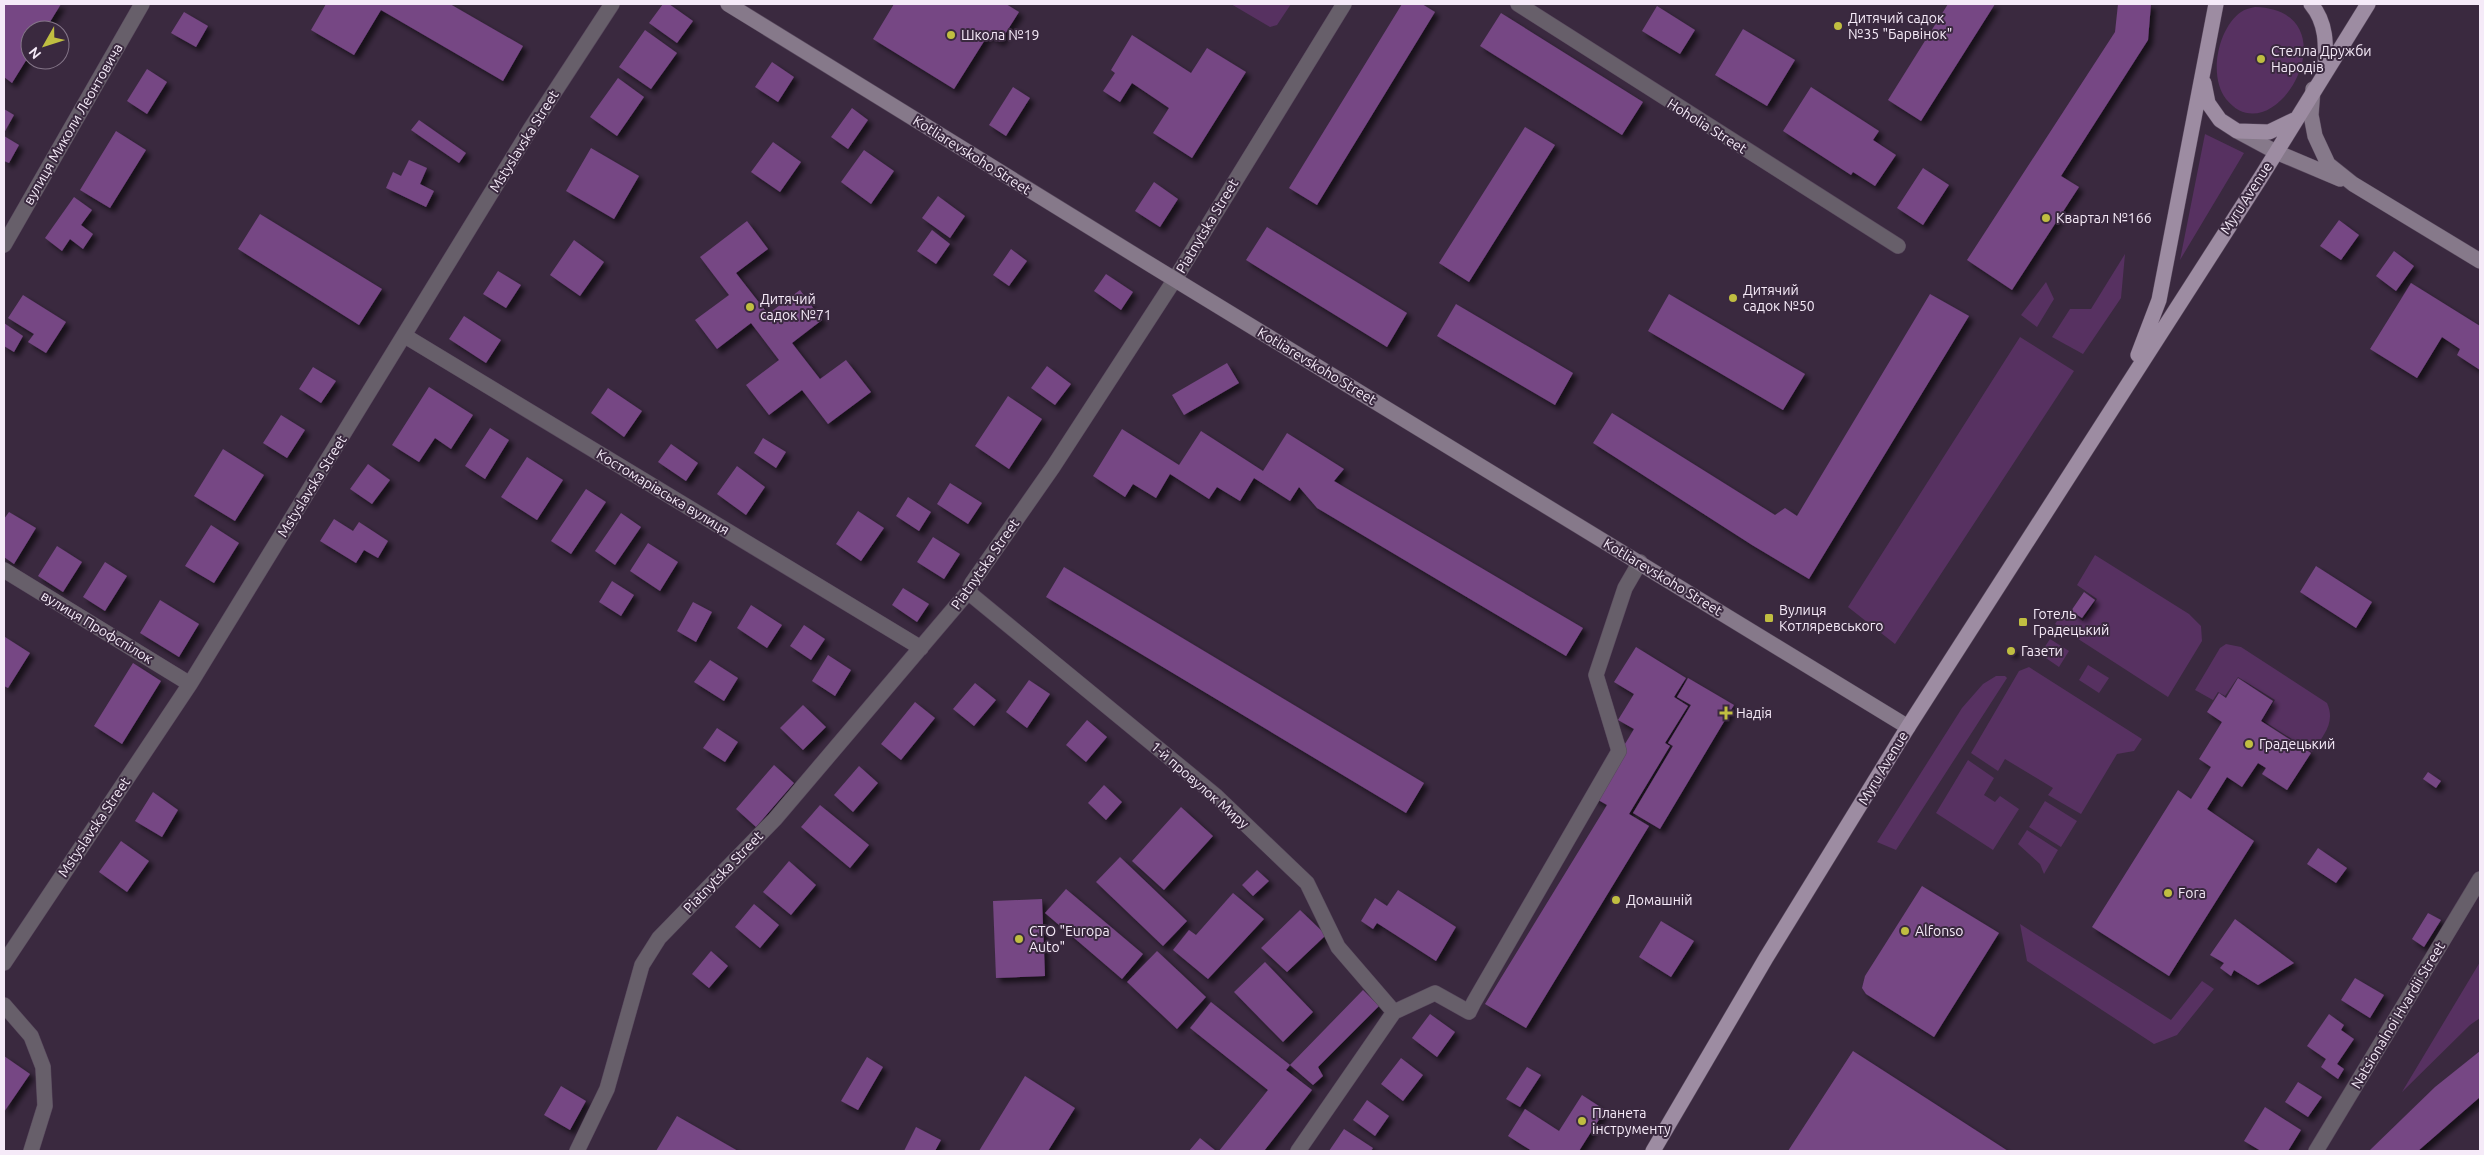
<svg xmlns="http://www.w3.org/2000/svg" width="2484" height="1155" viewBox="0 0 2484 1155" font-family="Ubuntu,sans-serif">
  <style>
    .green { fill: #573161 }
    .building { fill: #764684; filter: url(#shadow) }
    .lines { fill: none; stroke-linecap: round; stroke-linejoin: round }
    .street-casing { stroke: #58485d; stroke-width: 16 }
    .secondary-casing { stroke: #58485d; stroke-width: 16 }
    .primary-casing { stroke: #58485d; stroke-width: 16 }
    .street { stroke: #675f6a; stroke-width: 15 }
    .secondary { stroke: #86798a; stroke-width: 15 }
    .primary { stroke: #9d8ca2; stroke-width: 15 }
    .poi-dot { fill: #c0be41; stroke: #3a293f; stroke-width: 2 }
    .labels { text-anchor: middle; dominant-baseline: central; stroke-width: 4; stroke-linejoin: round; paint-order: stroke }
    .poi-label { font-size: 14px; fill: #f5eaf8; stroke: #3a293f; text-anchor: start }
    .street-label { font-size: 14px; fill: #f5eaf8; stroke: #3a293f }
  </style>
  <defs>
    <filter id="shadow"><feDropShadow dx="4.5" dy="4.5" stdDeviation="2.5" flood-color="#0009"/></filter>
  </defs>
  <rect width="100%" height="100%" fill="#3a293f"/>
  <!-- green -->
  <path class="green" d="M1231 4H1291L1277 25 1270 27Z
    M2255 7C2357 10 2275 160 2226 99 2208 76 2218 28 2241 12 2245 9 2251 8 2255 7Z
    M2205 134 2244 153 2180 260Z
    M2125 254 2121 298 2083 354 2052 337 2070 309H2091Z
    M2046 282 2054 299 2037 327 2021 315Z
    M2020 337 2074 371 1895 644 1848 607Z
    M2095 555 2189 614 2201 626 2202 641 2168 697 2055 624 2065 609 2083 621 2097 599 2077 585Z
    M2050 639 2069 651 2059 667 2040 654Z
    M2226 644 2241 647 2327 703C2336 723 2323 736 2312 752L2262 720 2275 700 2238 677 2225 696 2218 692 2213 700 2195 690 2220 648Z
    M2088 665 2109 678 2099 693 2079 680Z
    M2029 667 2142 739 2134 751 2117 754 2081 814 2048 795 2053 788 2005 759 1998 771 1971 753 2019 671Z
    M1996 676H2005L2007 678 1896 850 1877 842 1962 708 1983 684Z
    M1968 760 1994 778 1984 795 1995 802 2000 796 2019 809 1993 850 1936 813Z
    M2045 801 2077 821 2061 847 2029 827Z
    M2027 830 2058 850 2044 874 2040 864 2018 844Z
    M2020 924 2171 1020 2202 981 2214 989 2177 1035 2154 1044 2027 961Z
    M2480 962V1018L2470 1025 2402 1092Z"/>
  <!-- building -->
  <path class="building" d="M4 4H61L45 30H30V54L12 83 4 77Z
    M326 4H450L523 46 503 81 381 10 354 55 311 30Z
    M663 4H669L693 21 677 43 649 23Z
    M894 4H1006L1019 12 1000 42 988 35 954 89 873 39Z
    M1402 4H1422L1435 12 1317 205 1289 188Z
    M1948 4H1995L1921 121 1888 100Z
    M2118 4H2151L2148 40 2061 176 2079 187 2012 290 1967 260 2115 32Z
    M1657 6 1695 30 1680 54 1642 31Z
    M184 12 208 26 196 47 171 33Z
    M1501 13 1643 102 1622 135 1480 46Z
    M1743 29 1795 60 1767 106 1715 75Z
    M645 30 677 53 651 89 619 67Z
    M1132 35 1191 73 1207 48 1246 72 1192 158 1153 133 1169 108 1132 83 1120 102 1103 91 1115 73 1111 70Z
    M772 62 794 77 778 102 755 87Z
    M147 69 167 82 147 114 127 101Z
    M618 78 644 97 617 136 590 117Z
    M1013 87 1030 98 1006 136 989 125Z
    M1811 87 1879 131 1873 140 1896 155 1875 186 1853 172 1851 175 1783 131Z
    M852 108 868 120 848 149 831 137Z
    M4 109 14 115 4 133Z
    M419 120 466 153 459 163 411 130Z
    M1525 127 1555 145 1469 282 1439 263Z
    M116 131 146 150 110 208 80 190Z
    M4 136 19 145 9 163 4 161Z
    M773 142 801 162 780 192 751 172Z
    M591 148 639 176 614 219 566 191Z
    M864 150 894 171 871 204 841 182Z
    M409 160 427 168 420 184 434 191 426 207 386 188 393 172 401 176Z
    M1923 168 1949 185 1923 225 1897 208Z
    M1154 182 1178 199 1160 227 1135 211Z
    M938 196 965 216 950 238 922 218Z
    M74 197 92 210 81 225 93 234 83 249 70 239 62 251 45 238Z
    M260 214 382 289 359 325 238 249Z
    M2339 220 2359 235 2341 260 2320 246Z
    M747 221 768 249 736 273 768 314 800 290 822 320 792 343 820 379 846 360 871 392 828 424 802 390 769 415 746 385 779 360 751 323 717 349 695 320 729 295 700 257Z
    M1267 227 1407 313 1387 347 1246 260Z
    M932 230 950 244 936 264 917 251Z
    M574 240 604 262 580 296 550 275Z
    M1011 249 1027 261 1009 286 993 275Z
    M2394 251 2414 266 2396 291 2376 276Z
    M498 271 521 285 506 308 483 294Z
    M1106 274 1133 292 1121 310 1094 291Z
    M2411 283 2480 326V370L2457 355 2460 349 2442 337 2417 378 2370 349Z
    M1669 294 1805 374 1783 410 1648 331Z
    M1930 294 1969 316 1809 579 1752 545 1593 443 1612 413 1775 515 1785 508 1797 516Z
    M23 295 66 322 46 353 28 342 34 334 8 318Z
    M1456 304 1573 373 1555 405 1437 336Z
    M464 316 501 340 486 363 449 339Z
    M4 323 23 336 14 352 4 346Z
    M1227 363 1239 383 1184 415 1172 395Z
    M1047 366 1071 384 1055 405 1031 388Z
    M313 367 336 381 321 403 299 389Z
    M429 387 473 415 451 449 435 438 419 462 392 445Z
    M608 388 642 411 624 437 591 413Z
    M1008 396 1042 419 1009 469 975 446Z
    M281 415 305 430 287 458 263 443Z
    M490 428 509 440 485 479 465 466Z
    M1122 429 1179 465 1201 431 1263 471 1287 433 1344 469 1334 481 1583 628 1566 656 1317 508 1299 487 1290 501 1254 478 1240 501 1217 487 1209 499 1170 474 1156 498 1133 484 1125 497 1093 476Z
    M763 438 786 452 776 468 754 453Z
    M671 444 698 463 686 481 658 462Z
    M223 449 264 475 235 521 194 496Z
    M527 457 563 480 537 520 501 497Z
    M368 464 390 480 372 504 350 489Z
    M737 466 765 487 746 515 717 494Z
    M950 483 982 503 968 524 937 504Z
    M586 489 606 502 571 554 551 541Z
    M908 497 931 512 919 531 896 516Z
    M858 511 884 528 861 561 836 544Z
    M9 512 36 528 14 564 4 557V519Z
    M621 513 641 527 615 565 595 551Z
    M334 519 353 531 359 522 388 541 378 558 364 550 356 563 320 541Z
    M211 525 239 543 214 583 185 566Z
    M933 537 960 554 944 579 917 562Z
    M648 543 678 562 660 591 630 571Z
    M57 546 82 562 63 592 38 576Z
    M105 562 127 576 105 611 83 597Z
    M2316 566 2372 602 2356 628 2300 592Z
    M1064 567 1424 783 1406 813 1046 597Z
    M612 581 634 595 621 616 599 602Z
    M903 588 929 604 917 622 892 605Z
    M2084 592 2095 600 2082 618 2071 611Z
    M160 600 199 624 179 657 140 633Z
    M693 602 712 612 696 642 677 631Z
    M751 605 782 625 767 648 737 628Z
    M804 625 825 639 811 660 790 646Z
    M5 637 30 653 8 688 4 686Z
    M2010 646 2016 649 2012 655 2007 652Z
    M1636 647 1686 678 1674 697 1688 706 1665 743 1670 746 1629 814 1649 826 1526 1028 1485 1004 1607 805 1593 797 1634 729 1618 720 1634 694 1614 682Z
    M828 655 851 670 835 696 812 681Z
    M710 660 738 678 724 701 694 682Z
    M133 663 161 681 122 744 94 726Z
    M1688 678 1734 705 1660 829 1633 813 1673 746 1668 743 1691 705 1677 697Z
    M2238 678 2273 701 2261 721 2311 753 2287 790 2262 774 2266 768 2258 763 2242 787 2227 777 2207 809 2254 841 2169 976 2092 927 2178 790 2191 799 2211 767 2199 759 2222 722 2207 712 2219 693 2226 698Z
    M1029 680 1050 694 1027 728 1006 712Z
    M975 683 996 700 974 726 953 709Z
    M915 702 935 718 901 760 881 744Z
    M803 705 826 727 803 750 780 728Z
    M1087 720 1107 737 1086 762 1066 745Z
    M717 728 738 742 725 762 703 748Z
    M774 765 794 783 756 827 736 809Z
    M859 766 878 783 853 812 834 795Z
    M2428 772 2441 781 2436 788 2423 779Z
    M1104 785 1122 802 1106 820 1088 803Z
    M153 792 178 810 162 837 135 821Z
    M820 805 869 845 850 868 801 827Z
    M1181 807 1213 836 1164 890 1132 861Z
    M121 841 149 861 127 892 99 872Z
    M2318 848 2347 868 2336 883 2307 864Z
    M1120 857 1187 921 1163 946 1096 882Z
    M789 861 816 885 791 915 763 892Z
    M1257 870 1269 881 1253 896 1242 885Z
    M1922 886 1999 933 1934 1037 1866 994 1862 988 1865 976Z
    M1066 889 1143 954 1122 979 1045 913Z
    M1398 890 1456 927 1436 961 1377 923 1373 929 1361 921 1375 898 1387 906Z
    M1233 893 1264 919 1208 979 1173 950 1189 930 1196 935Z
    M1042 899 1045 976 996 978 993 901Z
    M754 904 779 925 760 948 735 927Z
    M1300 910 1326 935 1287 972 1261 948Z
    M2428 913 2441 920 2424 947 2412 939Z
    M2235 919 2294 963 2258 985 2234 970 2231 976 2220 968 2224 963 2210 955Z
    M1661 921 1694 941 1671 977 1639 957Z
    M711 951 728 966 709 988 692 974Z
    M1157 951 1206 997 1177 1029 1127 982Z
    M1265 962 1313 1012 1283 1042 1234 992Z
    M2355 978 2384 995 2370 1018 2341 1000Z
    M1363 990 1379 1006 1318 1067 1323 1076 1313 1085 1290 1065Z
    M1211 1002 1290 1065 1286 1070 1312 1090 1264 1151H1219L1268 1090 1190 1028Z
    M1430 1014 1455 1032 1437 1057 1412 1038Z
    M2329 1014 2344 1025 2341 1030 2354 1039 2337 1064 2344 1069 2338 1079 2321 1067 2326 1059 2307 1046Z
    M1853 1051 2008 1151H1788Z
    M2480 1051V1097L2418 1151H2369L2435 1087Z
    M4 1056 30 1074 4 1112Z
    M867 1057 883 1067 858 1110 841 1101Z
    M1401 1058 1423 1075 1403 1101 1381 1084Z
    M1527 1067 1541 1075 1520 1107 1506 1099Z
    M1025 1076 1075 1108 1048 1151H979Z
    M2298 1082 2322 1097 2308 1117 2285 1102Z
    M561 1086 586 1101 570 1130 544 1115Z
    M1582 1095 1605 1110 1579 1151H1532L1508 1136 1525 1109 1559 1131Z
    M1367 1100 1389 1116 1375 1136 1353 1120Z
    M2265 1107 2301 1130 2288 1151H2261L2244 1141Z
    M677 1116 738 1151H656Z
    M916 1127 941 1140 935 1151H904Z
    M1344 1129 1373 1148 1371 1151H1329Z
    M1200 1138 1216 1151H1189Z"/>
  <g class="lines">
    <!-- street casing -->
    <g class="street-casing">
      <path id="street" d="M1518 4 1898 246
        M4 245 142 4
        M405 336 921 648
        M4 570 190 684
        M968 592 1216 796 1307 883 1338 947 1394 1012
        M4 963 190 684 531 128 612 4
        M4 1005 31 1036 43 1067 45 1106 31 1151
        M577 1151 607 1089 642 965 659 938 775 819 968 592 972 583 1053 467 1175 279 1344 4
        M1298 1151 1394 1012 1435 993 1469 1012 1474 1002 1619 751 1596 675 1625 588 1640 562
        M2316 1151 2480 879"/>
    </g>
    <!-- secondary casing -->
    <g class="secondary-casing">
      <path id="secondary" d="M728 4 1151 265 1908 727
        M2313 89 2311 115 2315 136 2328 164 2353 184 2480 261
        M2237 131 2276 152 2340 179"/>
    </g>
    <!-- primary casing -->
    <g class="primary-casing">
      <path id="primary" d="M2311 4C2327 23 2326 45 2325 69
        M2204 83 2208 103 2220 120 2237 131 2269 132 2294 120
        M2138 355 2159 300 2216 4
        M1653 1151 1766 958 1908 727 2261 177 2368 4"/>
    </g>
    <!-- street -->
    <use href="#street" class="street"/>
    <!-- secondary -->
    <use href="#secondary" class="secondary"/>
    <!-- primary -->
    <use href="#primary" class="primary"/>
  </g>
  <!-- markers -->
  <g class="poi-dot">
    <circle cx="1838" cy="26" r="5"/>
    <circle cx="951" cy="35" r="5"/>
    <circle cx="2261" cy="59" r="5"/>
    <circle cx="2046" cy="218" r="5"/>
    <circle cx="1733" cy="298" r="5"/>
    <circle cx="750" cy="307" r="5"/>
    <rect x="1764" y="613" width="10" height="10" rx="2.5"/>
    <rect x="2018" y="617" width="10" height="10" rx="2.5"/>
    <circle cx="2011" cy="651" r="5"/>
    <path d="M1723.5 705.5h5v5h5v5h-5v5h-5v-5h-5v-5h5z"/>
    <circle cx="2249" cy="744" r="5"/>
    <circle cx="2168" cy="893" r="5"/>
    <circle cx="1616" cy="900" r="5"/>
    <circle cx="1905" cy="931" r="5"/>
    <circle cx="1019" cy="939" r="5"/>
    <circle cx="1582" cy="1121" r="5"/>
  </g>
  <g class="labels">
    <!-- poi labels -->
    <g class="poi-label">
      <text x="1848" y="18">Дитячий садок<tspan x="1848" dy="16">№35 "Барвінок"</tspan></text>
      <text x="961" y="35">Школа №19</text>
      <text x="2271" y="51">Стелла Дружби<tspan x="2271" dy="16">Народiв</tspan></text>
      <text x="2056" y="218">Квартал №166</text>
      <text x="1743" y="290">Дитячий<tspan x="1743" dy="16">садок №50</tspan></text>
      <text x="760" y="299">Дитячий<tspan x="760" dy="16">садок №71</tspan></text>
      <text x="1779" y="610">Вулиця<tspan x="1779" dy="16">Котляревського</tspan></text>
      <text x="2033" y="614">Готель<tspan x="2033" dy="16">Градецький</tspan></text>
      <text x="2021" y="651">Газети</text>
      <text x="1736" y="713">Надія</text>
      <text x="2259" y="744">Градецький</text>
      <text x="2178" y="893">Fora</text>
      <text x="1626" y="900">Домашній</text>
      <text x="1029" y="931">СТО "Europa<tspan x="1029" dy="16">Auto"</tspan></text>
      <text x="1915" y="931">Alfonso</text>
      <text x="1592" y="1113">Планета<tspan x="1592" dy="16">інструменту</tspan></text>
    </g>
    <!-- street labels -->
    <g class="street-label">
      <text transform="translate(73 124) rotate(-60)">вулиця Миколи Леонтовича</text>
      <text transform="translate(1707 126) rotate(32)">Hoholia Street</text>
      <text transform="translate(524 141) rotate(-58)">Mstyslavska Street</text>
      <text transform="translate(972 155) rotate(32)">Kotliarevskoho Street</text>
      <text transform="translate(2246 198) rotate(-57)">Myru Avenue</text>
      <text transform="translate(1207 226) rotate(-59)">Piatnytska Street</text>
      <text transform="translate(1317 366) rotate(31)">Kotliarevskoho Street</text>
      <text transform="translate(312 486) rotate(-58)">Mstyslavska Street</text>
      <text transform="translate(663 492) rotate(31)">Костомарівська вулиця</text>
      <text transform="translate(985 564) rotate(-55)">Piatnytska Street</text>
      <text transform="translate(1663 577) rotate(31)">Kotliarevskoho Street</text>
      <text transform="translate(97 627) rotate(31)">вулиця Профспілок</text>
      <text transform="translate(1883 768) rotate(-59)">Myru Avenue</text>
      <text transform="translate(1200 785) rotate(41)">1-й провулок Миру</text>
      <text transform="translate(94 827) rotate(-56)">Mstyslavska Street</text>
      <text transform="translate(723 872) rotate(-46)">Piatnytska Street</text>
      <text transform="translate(2398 1015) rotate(-59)">Natsionalnoi Hvardii Street</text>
    </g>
  </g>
  <!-- border -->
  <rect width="2484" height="1155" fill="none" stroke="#f5eaf8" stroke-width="10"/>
  <!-- north arrow -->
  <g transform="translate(45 45) rotate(231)"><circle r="24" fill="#3a293f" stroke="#857689"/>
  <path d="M0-4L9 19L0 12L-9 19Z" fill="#c0be41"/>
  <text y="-8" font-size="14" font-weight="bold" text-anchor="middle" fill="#f5eaf8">N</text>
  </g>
</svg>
